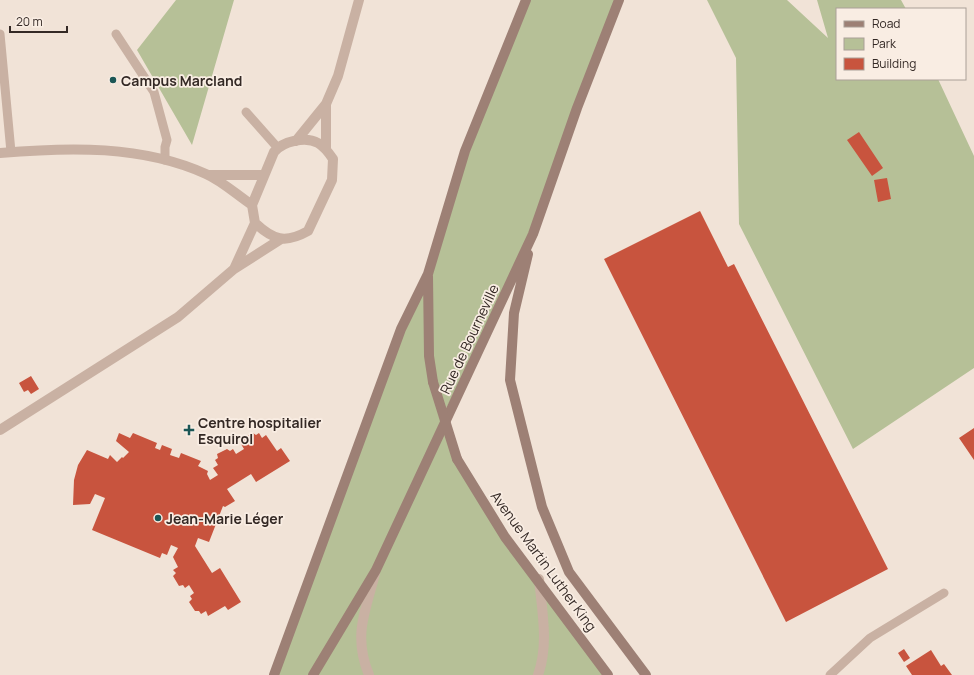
<svg xmlns="http://www.w3.org/2000/svg" width="974" height="675" viewBox="0 0 974 675" font-family="Manrope,sans-serif">
  <style>
    .green { fill: #b6c097 }
    .building { fill: #c8543e }
    .lines { fill: none; stroke-linecap: round; stroke-linejoin: round }
    .lane { stroke: #c9b1a3; stroke-width: 9 }
    .street { stroke: #c9b1a3; stroke-width: 10 }
    .secondary { stroke: #9d8075; stroke-width: 10 }
    .secondary-bridge { stroke: #9d8075; stroke-width: 10 }
    .poi-dot { fill: #1b5655; stroke: #f9ede3; stroke-width: 1.5 }
    .labels { text-anchor: middle; dominant-baseline: central; stroke-width: 3.5; stroke-linejoin: round; paint-order: stroke }
    .poi-label { font-size: 14px; font-weight: bold; fill: #342925; stroke: #f9ede3; text-anchor: start }
    .street-label { font-size: 14px; fill: #342925; stroke: #f9ede3 }
  </style>
  <rect width="100%" height="100%" fill="#f1e3d7"/>
  <!-- green -->
  <path class="green" d="M176 0H234L192 145 137 50Z
    M526 0H619L533 234 441 419 457 459 505 537 608 675H274L401 329 428 274 465 151Z
    M707 0H787L828 38 817 0H901L906 9H837V79H938L974 156V368L853 449 739 224 736 58Z"/>
  <!-- building -->
  <path class="building" d="M859 132 883 168 872 176 847 140Z
    M887 178 891 199 878 202 874 180Z
    M700 211 728 267 734 264 888 569 786 622 604 259Z
    M31 376 39 389 31 394 28 390 24 392 19 383Z
    M974 428V460L959 438Z
    M119 433 130 438 133 433 157 443 155 448 160 450 162 445 172 449 170 455 179 458 181 453 201 461 198 466 208 471 207 474 210 480 218 475 213 468 218 465 215 460 218 458 217 454 227 449 230 451 233 449 236 454 244 449 241 444 244 442 243 438 253 433 256 435 259 433 262 438 266 435 277 451 281 448 290 461 256 482 251 474 227 489 235 501 225 507 223 506 209 542 198 538 195 546 212 573 220 568 241 602 228 610 225 606 208 616 206 611 201 614 199 611H195L189 602 192 599 190 596 194 593 189 585 185 588 183 585 179 586 173 576 176 573 173 570 178 567 173 557 178 548 171 545 167 555 162 553 160 558 92 530 105 498 95 494 90 504 73 505 74 480 78 465 87 450 108 459 110 455 117 462 122 457 123 458 129 452 116 441Z
    M904 649 910 658 904 662 898 653Z
    M931 650 941 666 944 664 952 675H912L906 666Z"/>
  <g class="lines">
    <!-- lane -->
    <path class="lane" d="M0 34 11 152
      M116 34 154 92 167 140 165 147V160
      M246 112 277 147
      M830 675 870 638 944 593"/>
    <!-- street -->
    <path class="street" d="M296 141 326 104 338 76 359 0
      M326 149V104
      M0 153C69 147 142 145 206 174 222 181 237 195 252 205
      M208 175H263
      M234 269 255 223 252 205 274 152C283 141 306 136 318 143 325 147 329 153 333 159L332 180 308 231C285 244 273 240 255 223
      M0 430 178 317 234 269 281 239
      M369 675C353 636 365 612 375 574
      M538 675C549 645 542 610 539 579"/>
    <!-- secondary -->
    <path class="secondary" d="M528 254 514 313 510 380 542 507 569 572 646 675
      M428 276 429 356 433 382
      M457 459 505 537 608 675
      M274 675 401 329 428 274 465 151 526 0
      M313 675 376 570 533 234 577 108 619 0"/>
    <!-- secondary-bridge -->
    <path class="secondary-bridge" d="M433 382 457 459"/>
  </g>
  <!-- markers -->
  <g class="poi-dot">
    <circle cx="113" cy="80" r="4"/>
    <path d="M187 424h4v4h4v4h-4v4h-4v-4h-4v-4h4z"/>
    <circle cx="158" cy="518" r="4"/>
  </g>
  <g class="labels">
    <!-- poi labels -->
    <g class="poi-label">
      <text x="121" y="80">Campus Marcland</text>
      <text x="198" y="422">Centre hospitalier<tspan x="198" dy="16">Esquirol</tspan></text>
      <text x="166" y="518">Jean-Marie Léger</text>
    </g>
    <!-- street labels -->
    <g class="street-label">
      <text transform="translate(469 339) rotate(-65)">Rue de Bourneville</text>
      <text transform="translate(544 561) rotate(54)">Avenue Martin Luther King</text>
    </g>
  </g>
  <!-- legend -->
  <rect x="836" y="8" width="130" height="72" fill="#f9ede3" stroke="#aa9f97"/>
  <rect x="844" y="21" width="20" height="6" fill="#9d8075" stroke="#aa9f97"/>
  <text x="872" y="28" font-size="12" fill="#342925">Road</text>
  <rect x="844" y="38" width="20" height="12" fill="#b6c097" stroke="#aa9f97"/>
  <text x="872" y="48" font-size="12" fill="#342925">Park</text>
  <rect x="844" y="58" width="20" height="12" fill="#c8543e" stroke="#aa9f97"/>
  <text x="872" y="68" font-size="12" fill="#342925">Building</text>
  <!-- scale -->
  <path d="M10 26v6h57v-6" fill="none" stroke="#342925" stroke-width="2"/>
  <text x="16" y="26" font-size="12" fill="#342925" stroke="#f9ede3" stroke-width="3" paint-order="stroke">20 m</text>
</svg>
